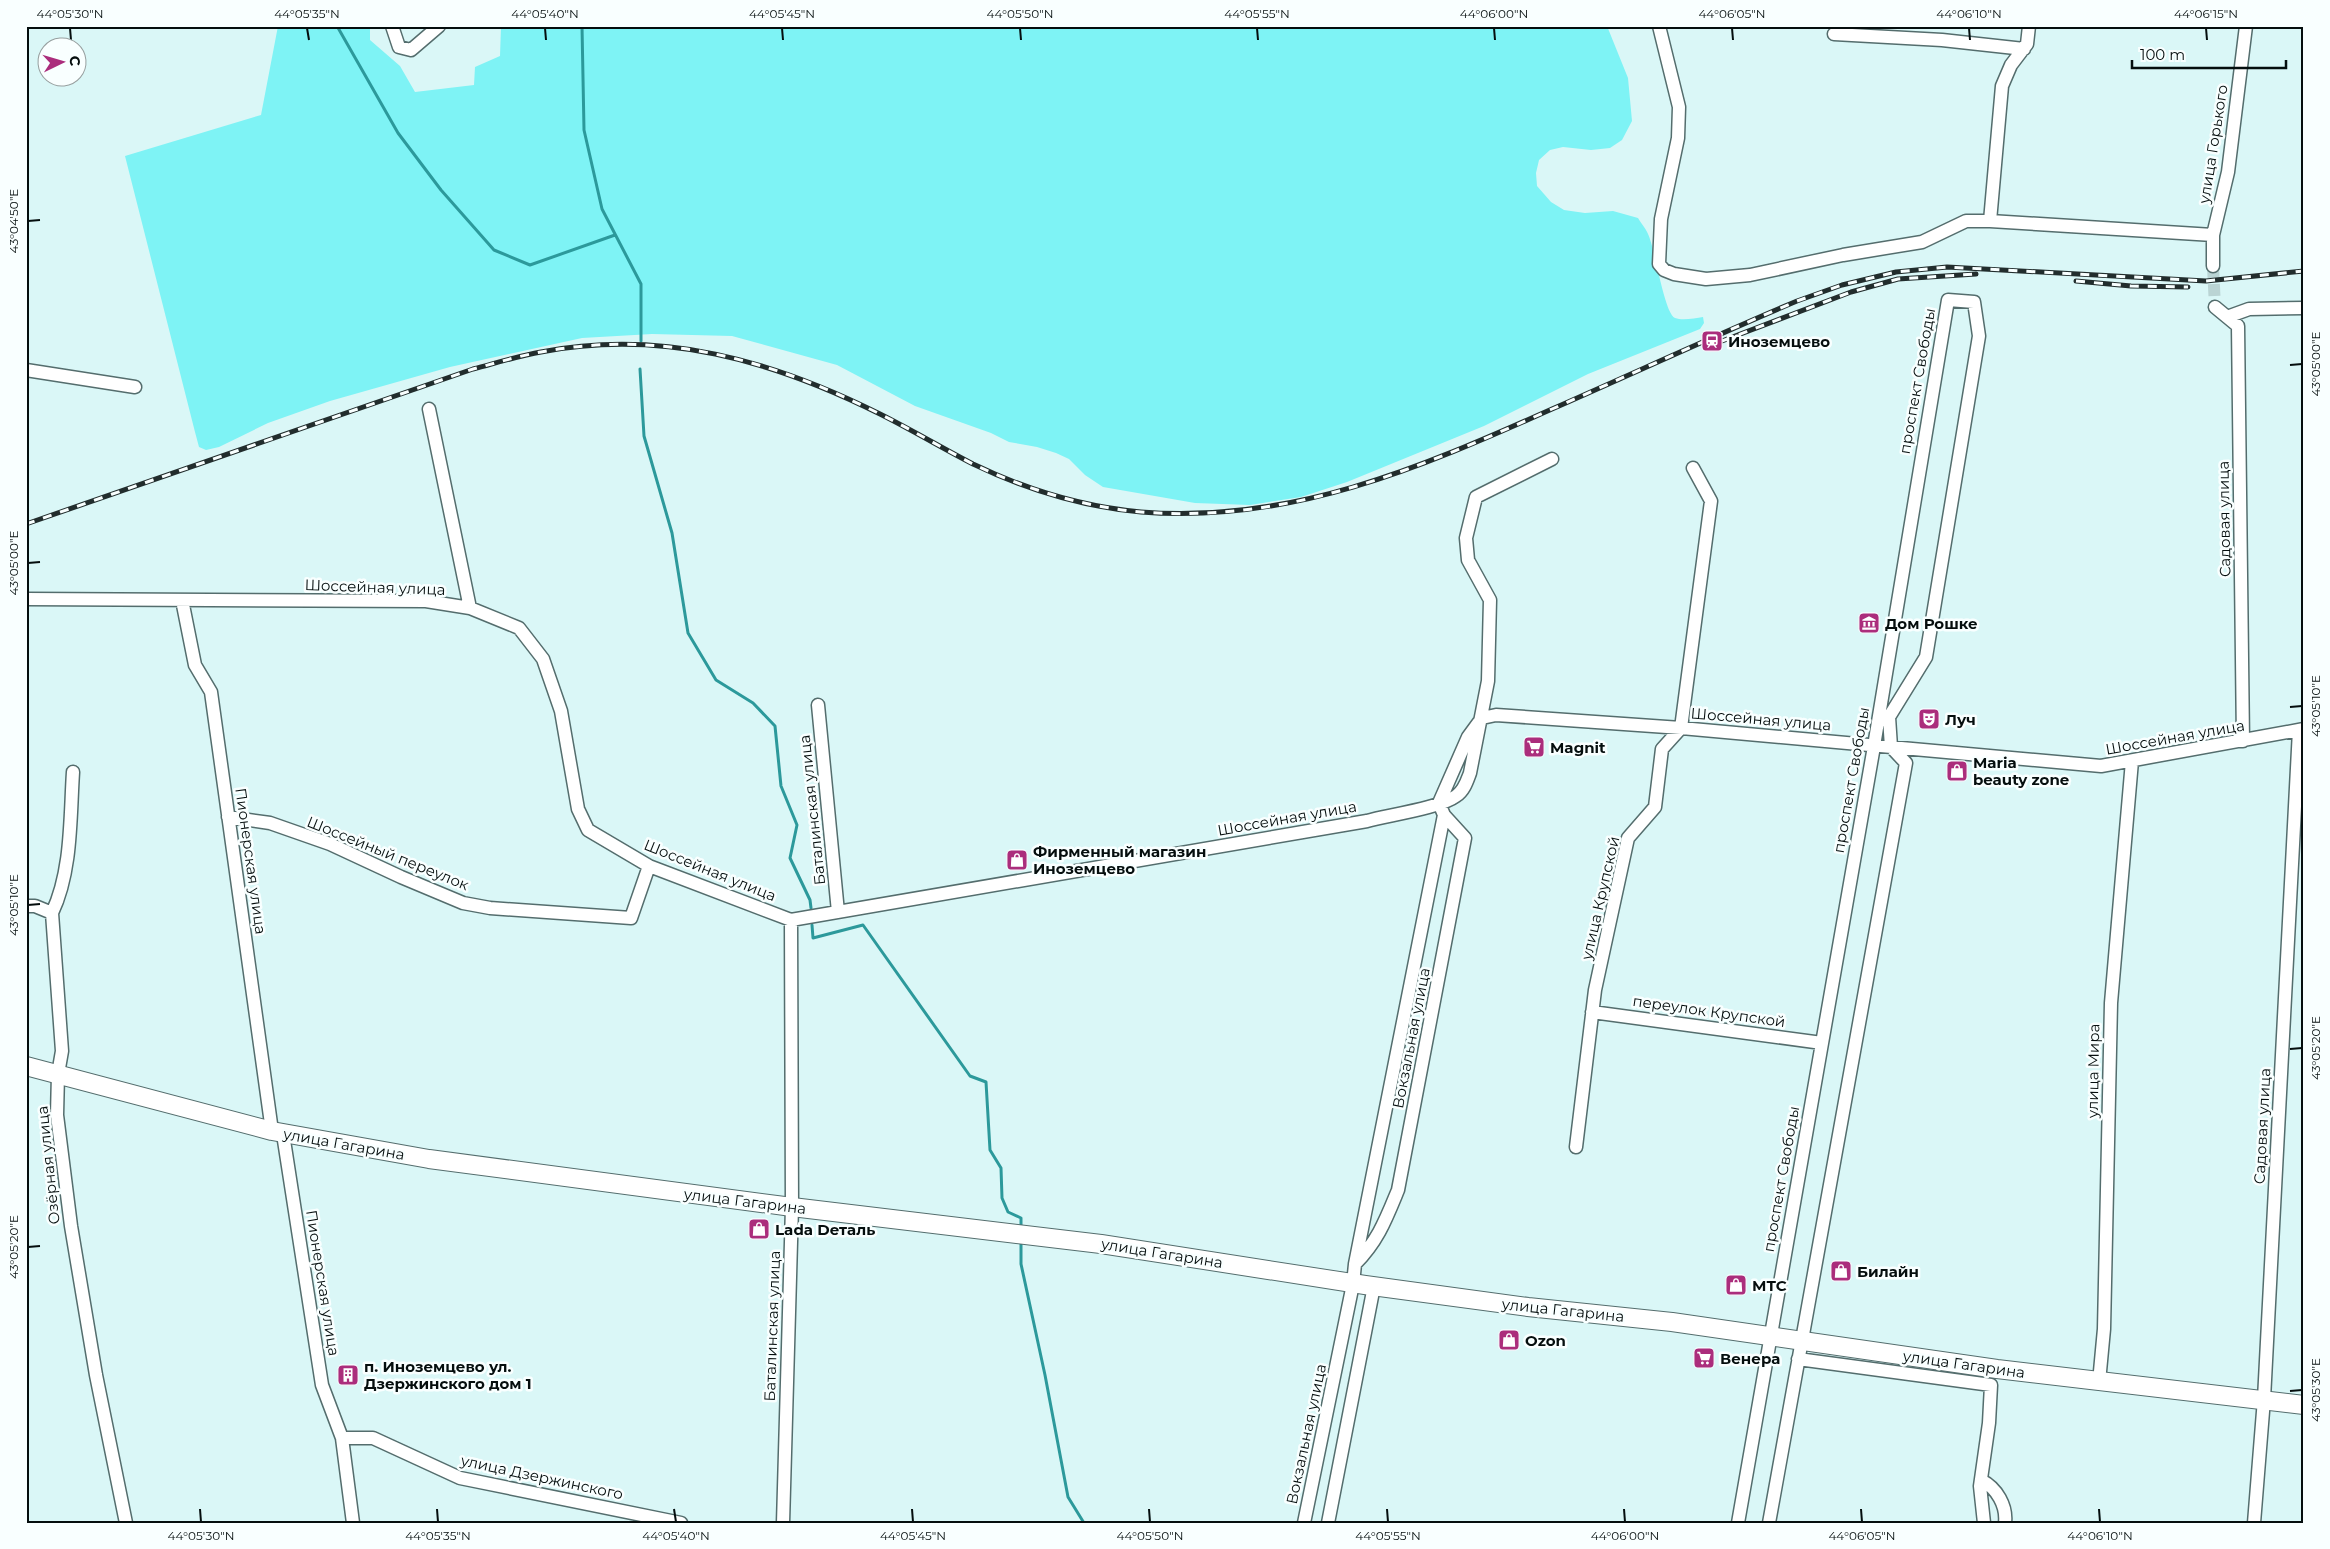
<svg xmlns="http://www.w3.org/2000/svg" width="2330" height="1549" viewBox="0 0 2330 1549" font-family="Montserrat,sans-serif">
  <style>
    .green { fill: #7ef3f5 }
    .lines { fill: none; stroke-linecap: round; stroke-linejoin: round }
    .stream { stroke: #2c999b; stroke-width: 3 }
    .minor-tunnel { stroke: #bad4d4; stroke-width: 12; stroke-dasharray: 12 6; stroke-linecap: butt }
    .minor-casing { stroke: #546d6d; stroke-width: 15 }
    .secondary-casing { stroke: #546d6d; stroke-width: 20 }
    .minor { stroke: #fff; stroke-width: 12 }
    .secondary { stroke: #fff; stroke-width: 18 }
    .rail-casing { stroke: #222d2d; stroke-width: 5 }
    .rail { stroke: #f9ffff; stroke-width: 3; stroke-dasharray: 9; stroke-linecap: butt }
    .ticks { fill: none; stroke: #050e0e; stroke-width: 2 }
    .labels { text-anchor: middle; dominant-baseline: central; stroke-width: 5; stroke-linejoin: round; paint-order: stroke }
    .street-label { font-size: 15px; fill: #050e0e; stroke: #f9ffff }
    .poi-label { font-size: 15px; font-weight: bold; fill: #050e0e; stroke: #f9ffff; text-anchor: start }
    .neatline { fill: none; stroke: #050e0e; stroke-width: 2 }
    .ticks-label { font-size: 12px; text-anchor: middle; fill: #050e0e }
  </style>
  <rect width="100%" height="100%" fill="#daf7f7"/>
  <!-- green -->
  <path class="green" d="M278 26H370V40L400 66 415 92 474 85 475 67 500 56 501 26H1607L1628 78 1632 121 1622 140 1610 148 1591 150 1563 147 1550 150 1539 160 1536 173 1537 186 1551 202 1564 210 1585 213 1613 211 1638 218C1641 223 1646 229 1648 234 1655 248 1664 313 1675 318 1683 321 1695 318 1703 317L1704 323 1700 329 1588 374 1484 426 1347 482 1301 497 1250 505 1195 503 1103 487 1085 475 1069 459 1056 453 1037 447 1009 442 991 433 915 406 837 365 732 336 652 334 582 338 450 367 330 401 268 423 219 447 206 450 199 447 195 432 125 156 261 115Z"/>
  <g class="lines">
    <!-- stream -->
    <path class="stream" d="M337 26 398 133 441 190 494 250 530 265 615 235
      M582 26 584 130 602 209 641 284V341
      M640 369 644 436 672 533 688 633 716 680 753 703 775 726 781 786 797 825 790 858 810 900 811 908
      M812 925 813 938 863 925 970 1076 986 1082 990 1150 1001 1168 1002 1198 1008 1212 1021 1218V1228
      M1021 1239V1264L1045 1375 1068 1497 1084 1523"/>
    <!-- minor-tunnel -->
    <path class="minor-tunnel" d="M2213 266 2215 307"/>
    <!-- minor casing -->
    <g class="minor-casing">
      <path id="minor" d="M392 26 399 47 411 50 439 26
        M1659 26 1679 107 1678 138 1661 219 1659 264 1664 270 1674 274 1706 279 1750 275 1843 255 1922 242 1966 221H1990L2213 235
        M1834 34 1942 40 2024 49
        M1990 221 2002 86 2011 65 2027 44 2029 26
        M2213 266V235L2228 172 2246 26
        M2215 307 2238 326 2243 741
        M2227 317 2249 309 2304 308
        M26 370 135 387
        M429 409 470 608
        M26 599 426 601 470 608 519 628 543 659 561 711 578 809 588 830 649 866 791 920 1367 821C1389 815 1440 808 1456 796 1464 791 1467 781 1470 773L1488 681 1490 600 1468 560 1466 538 1476 497 1552 459
        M182 600 195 665 211 692 272 1131
        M818 705 838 912
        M1482 718 1496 715 1681 728 2101 766 2304 729
        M73 772C70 818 72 871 52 913L62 1051 58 1074 57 1115 71 1226 96 1375 126 1523
        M228 817 270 823 330 844 401 877 463 903 490 908 631 918 649 866
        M26 906H35L52 913
        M1592 1012 1822 1043
        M283 1134 322 1385 342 1438 353 1523
        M1576 1147 1595 990 1628 838 1655 807 1662 749 1681 728 1711 501 1693 468
        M1355 1264C1378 1241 1386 1219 1398 1190L1465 838 1444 815 1439 803 1468 737 1479 722
        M1798 1359 1991 1385 1989 1423 1980 1486 1984 1523
        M2099 1382 2104 1329 2111 1003 2132 761
        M342 1438H373L460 1478 681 1523
        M1981 1480C1997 1488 2007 1506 2005 1523
        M783 1523 792 1207 791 920
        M1304 1523 1353 1284 1355 1264 1444 815
        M1328 1523 1374 1286
        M1738 1523 1873 752 1948 300 1974 302 1979 336 1926 657 1889 717 1891 747 1906 763 1769 1523
        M2254 1523 2264 1399 2299 730"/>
    </g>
    <!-- secondary casing -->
    <g class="secondary-casing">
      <path id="secondary" d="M26 1066 272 1131 429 1159 792 1207 1101 1244 1365 1285 1528 1307 1672 1322 1997 1369 2304 1405"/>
    </g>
    <!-- minor -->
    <use href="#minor" class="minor"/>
    <!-- secondary -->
    <use href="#secondary" class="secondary"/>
    <!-- rail casing -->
    <g class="rail-casing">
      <path id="rail" d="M2076 281 2131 286 2188 287
        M1722 341 1851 292 1898 279 1976 274
        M26 524 473 369C496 363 518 356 541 352 662 329 772 360 880 414 912 430 942 448 973 464 1025 489 1084 507 1141 512 1290 524 1420 468 1552 409 1634 373 1714 336 1797 301L1842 285 1896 272 1947 267 2206 281 2304 271"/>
    </g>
    <!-- rail -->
    <use href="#rail" class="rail"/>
  </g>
  <!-- ticks -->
  <path class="ticks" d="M70 28 71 40M307 28 309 40M545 28 546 40M782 28 783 40M1020 28 1021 40M1257 28 1258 40M1494 28 1495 40M1732 28 1733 40M1969 28 1970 40M2206 28 2207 40M28 221 40 220M2290 365 2302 364M28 563 40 562M2290 707 2302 706M28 905 40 904M2290 1049 2302 1048M28 1247 40 1246M2290 1391 2302 1390M200 1509 201 1522M437 1509 438 1522M674 1509 676 1522M912 1509 913 1522M1149 1509 1150 1522M1387 1509 1388 1522M1624 1509 1625 1522M1861 1509 1862 1522M2099 1509 2100 1522"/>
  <!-- icons -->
  <defs>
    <g id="station-square" transform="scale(1.125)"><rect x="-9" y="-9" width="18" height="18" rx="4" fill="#ab2d7c" stroke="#f9ffff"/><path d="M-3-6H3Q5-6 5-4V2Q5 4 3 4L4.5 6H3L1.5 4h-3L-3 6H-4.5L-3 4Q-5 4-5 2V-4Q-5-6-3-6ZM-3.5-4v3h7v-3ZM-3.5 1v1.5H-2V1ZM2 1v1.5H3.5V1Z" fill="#fff"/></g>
    <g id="museum-square" transform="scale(1.125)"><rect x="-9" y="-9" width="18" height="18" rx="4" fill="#ab2d7c" stroke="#f9ffff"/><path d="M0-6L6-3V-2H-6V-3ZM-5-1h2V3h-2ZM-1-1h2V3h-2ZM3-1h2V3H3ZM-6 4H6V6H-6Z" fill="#fff"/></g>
    <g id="theatre-square" transform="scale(1.125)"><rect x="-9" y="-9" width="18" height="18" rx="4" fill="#ab2d7c" stroke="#f9ffff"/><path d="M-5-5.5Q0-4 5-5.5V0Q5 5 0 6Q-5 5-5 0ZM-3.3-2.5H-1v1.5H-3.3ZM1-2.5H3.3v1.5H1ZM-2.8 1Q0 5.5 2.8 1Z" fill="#fff"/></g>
    <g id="supermarket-square" transform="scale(1.125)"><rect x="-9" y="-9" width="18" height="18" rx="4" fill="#ab2d7c" stroke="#f9ffff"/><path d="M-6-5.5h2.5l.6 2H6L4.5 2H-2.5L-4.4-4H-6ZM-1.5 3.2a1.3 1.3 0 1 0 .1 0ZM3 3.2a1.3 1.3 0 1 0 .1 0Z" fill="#fff"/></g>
    <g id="shop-square" transform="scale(1.125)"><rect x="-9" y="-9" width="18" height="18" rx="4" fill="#ab2d7c" stroke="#f9ffff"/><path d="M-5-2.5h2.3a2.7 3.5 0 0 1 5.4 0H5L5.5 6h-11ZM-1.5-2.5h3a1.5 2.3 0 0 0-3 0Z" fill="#fff"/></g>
    <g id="building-square" transform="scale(1.125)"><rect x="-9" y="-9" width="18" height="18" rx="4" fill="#ab2d7c" stroke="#f9ffff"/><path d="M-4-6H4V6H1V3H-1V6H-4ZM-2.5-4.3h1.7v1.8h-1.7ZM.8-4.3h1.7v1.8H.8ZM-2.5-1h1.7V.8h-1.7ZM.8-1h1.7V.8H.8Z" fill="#fff"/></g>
  </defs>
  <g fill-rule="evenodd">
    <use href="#station-square" x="1712" y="341"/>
    <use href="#museum-square" x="1869" y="623"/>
    <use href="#theatre-square" x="1929" y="719"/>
    <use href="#supermarket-square" x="1534" y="747"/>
    <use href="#shop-square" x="1957" y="771"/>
    <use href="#shop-square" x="1017" y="860"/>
    <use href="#shop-square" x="759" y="1229"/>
    <use href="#shop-square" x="1841" y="1271"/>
    <use href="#shop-square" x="1736" y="1285"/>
    <use href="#shop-square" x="1509" y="1340"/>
    <use href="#supermarket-square" x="1704" y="1358"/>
    <use href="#building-square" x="348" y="1375"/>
  </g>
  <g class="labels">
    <!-- street labels -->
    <g class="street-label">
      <text transform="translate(2213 144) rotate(-81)">улица Горького</text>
      <text transform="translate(1917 381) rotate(-80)">проспект Свободы</text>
      <text transform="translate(2224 519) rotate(-91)">Садовая улица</text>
      <text transform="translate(375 587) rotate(2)">Шоссейная улица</text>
      <text transform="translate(1761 719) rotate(5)">Шоссейная улица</text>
      <text transform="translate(2175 737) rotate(-10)">Шоссейная улица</text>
      <text transform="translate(1851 780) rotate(-80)">проспект Свободы</text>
      <text transform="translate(812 810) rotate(-96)">Баталинская улица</text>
      <text transform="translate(1287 818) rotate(-10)">Шоссейная улица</text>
      <text transform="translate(388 853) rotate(22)">Шоссейный переулок</text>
      <text transform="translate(251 861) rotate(82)">Пионерская улица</text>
      <text transform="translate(710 870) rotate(22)">Шоссейная улица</text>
      <text transform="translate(1600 898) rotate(-77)">улица Крупской</text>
      <text transform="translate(1709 1011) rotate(8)">переулок Крупской</text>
      <text transform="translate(1411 1038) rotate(-79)">Вокзальная улица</text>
      <text transform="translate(2093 1071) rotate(-89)">улица Мира</text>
      <text transform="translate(2262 1126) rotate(-87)">Садовая улица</text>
      <text transform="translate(344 1144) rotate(10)">улица Гагарина</text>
      <text transform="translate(48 1165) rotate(-96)">Озёрная улица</text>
      <text transform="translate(1781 1179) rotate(-80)">проспект Свободы</text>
      <text transform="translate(745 1201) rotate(7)">улица Гагарина</text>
      <text transform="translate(1162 1253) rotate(9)">улица Гагарина</text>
      <text transform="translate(323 1283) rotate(81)">Пионерская улица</text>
      <text transform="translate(1563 1310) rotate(6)">улица Гагарина</text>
      <text transform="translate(772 1326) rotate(-88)">Баталинская улица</text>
      <text transform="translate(1964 1364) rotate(8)">улица Гагарина</text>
      <text transform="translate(1306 1434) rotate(-78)">Вокзальная улица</text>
      <text transform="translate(542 1477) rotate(12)">улица Дзержинского</text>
    </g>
    <!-- poi labels -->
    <g class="poi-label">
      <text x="1728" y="341">Иноземцево</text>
      <text x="1885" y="623">Дом Рошке</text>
      <text x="1945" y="719">Луч</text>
      <text x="1550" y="747">Magnit</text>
      <text x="1973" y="762">Maria<tspan x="1973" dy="17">beauty zone</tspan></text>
      <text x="1033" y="851">Фирменный магазин<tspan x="1033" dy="17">Иноземцево</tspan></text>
      <text x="775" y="1229">Lada Dеталь</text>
      <text x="1857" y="1271">Билайн</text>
      <text x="1752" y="1285">МТС</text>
      <text x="1525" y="1340">Ozon</text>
      <text x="1720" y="1358">Венера</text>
      <text x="364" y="1366">п. Иноземцево ул.<tspan x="364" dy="17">Дзержинского дом 1</tspan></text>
    </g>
  </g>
  <!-- border -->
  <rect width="2330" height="1549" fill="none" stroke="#f9ffff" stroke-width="55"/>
  <!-- north arrow -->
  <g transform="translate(62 62) rotate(85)"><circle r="24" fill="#f9ffff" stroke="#979f9f"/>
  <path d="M0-4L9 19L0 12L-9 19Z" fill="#ab2d7c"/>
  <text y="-8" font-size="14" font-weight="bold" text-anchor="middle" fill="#050e0e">С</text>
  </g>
  <!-- scale -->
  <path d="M2132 60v8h154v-8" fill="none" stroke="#050e0e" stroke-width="2.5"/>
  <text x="2140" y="60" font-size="15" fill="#050e0e" stroke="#f9ffff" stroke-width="4" paint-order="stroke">100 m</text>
  <rect x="28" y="28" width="2274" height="1494" class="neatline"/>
  <g class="ticks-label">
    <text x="70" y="18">44°05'30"N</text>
    <text x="307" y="18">44°05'35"N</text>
    <text x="545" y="18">44°05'40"N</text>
    <text x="782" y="18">44°05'45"N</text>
    <text x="1020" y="18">44°05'50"N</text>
    <text x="1257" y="18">44°05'55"N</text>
    <text x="1494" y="18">44°06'00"N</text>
    <text x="1732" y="18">44°06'05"N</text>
    <text x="1969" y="18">44°06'10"N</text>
    <text x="2206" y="18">44°06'15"N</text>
    <text transform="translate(14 221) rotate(-90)" y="4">43°04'50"E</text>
    <text transform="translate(2316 364) rotate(-90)" y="4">43°05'00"E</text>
    <text transform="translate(14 563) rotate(-90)" y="4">43°05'00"E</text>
    <text transform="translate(2316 706) rotate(-90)" y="4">43°05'10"E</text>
    <text transform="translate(14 905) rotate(-90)" y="4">43°05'10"E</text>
    <text transform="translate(2316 1048) rotate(-90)" y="4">43°05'20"E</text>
    <text transform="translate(14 1247) rotate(-90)" y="4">43°05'20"E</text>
    <text transform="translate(2316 1390) rotate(-90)" y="4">43°05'30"E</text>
    <text x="201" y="1540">44°05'30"N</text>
    <text x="438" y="1540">44°05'35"N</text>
    <text x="676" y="1540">44°05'40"N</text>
    <text x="913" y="1540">44°05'45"N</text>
    <text x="1150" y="1540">44°05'50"N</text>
    <text x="1388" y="1540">44°05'55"N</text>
    <text x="1625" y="1540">44°06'00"N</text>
    <text x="1862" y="1540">44°06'05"N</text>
    <text x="2100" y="1540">44°06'10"N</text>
  </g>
</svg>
